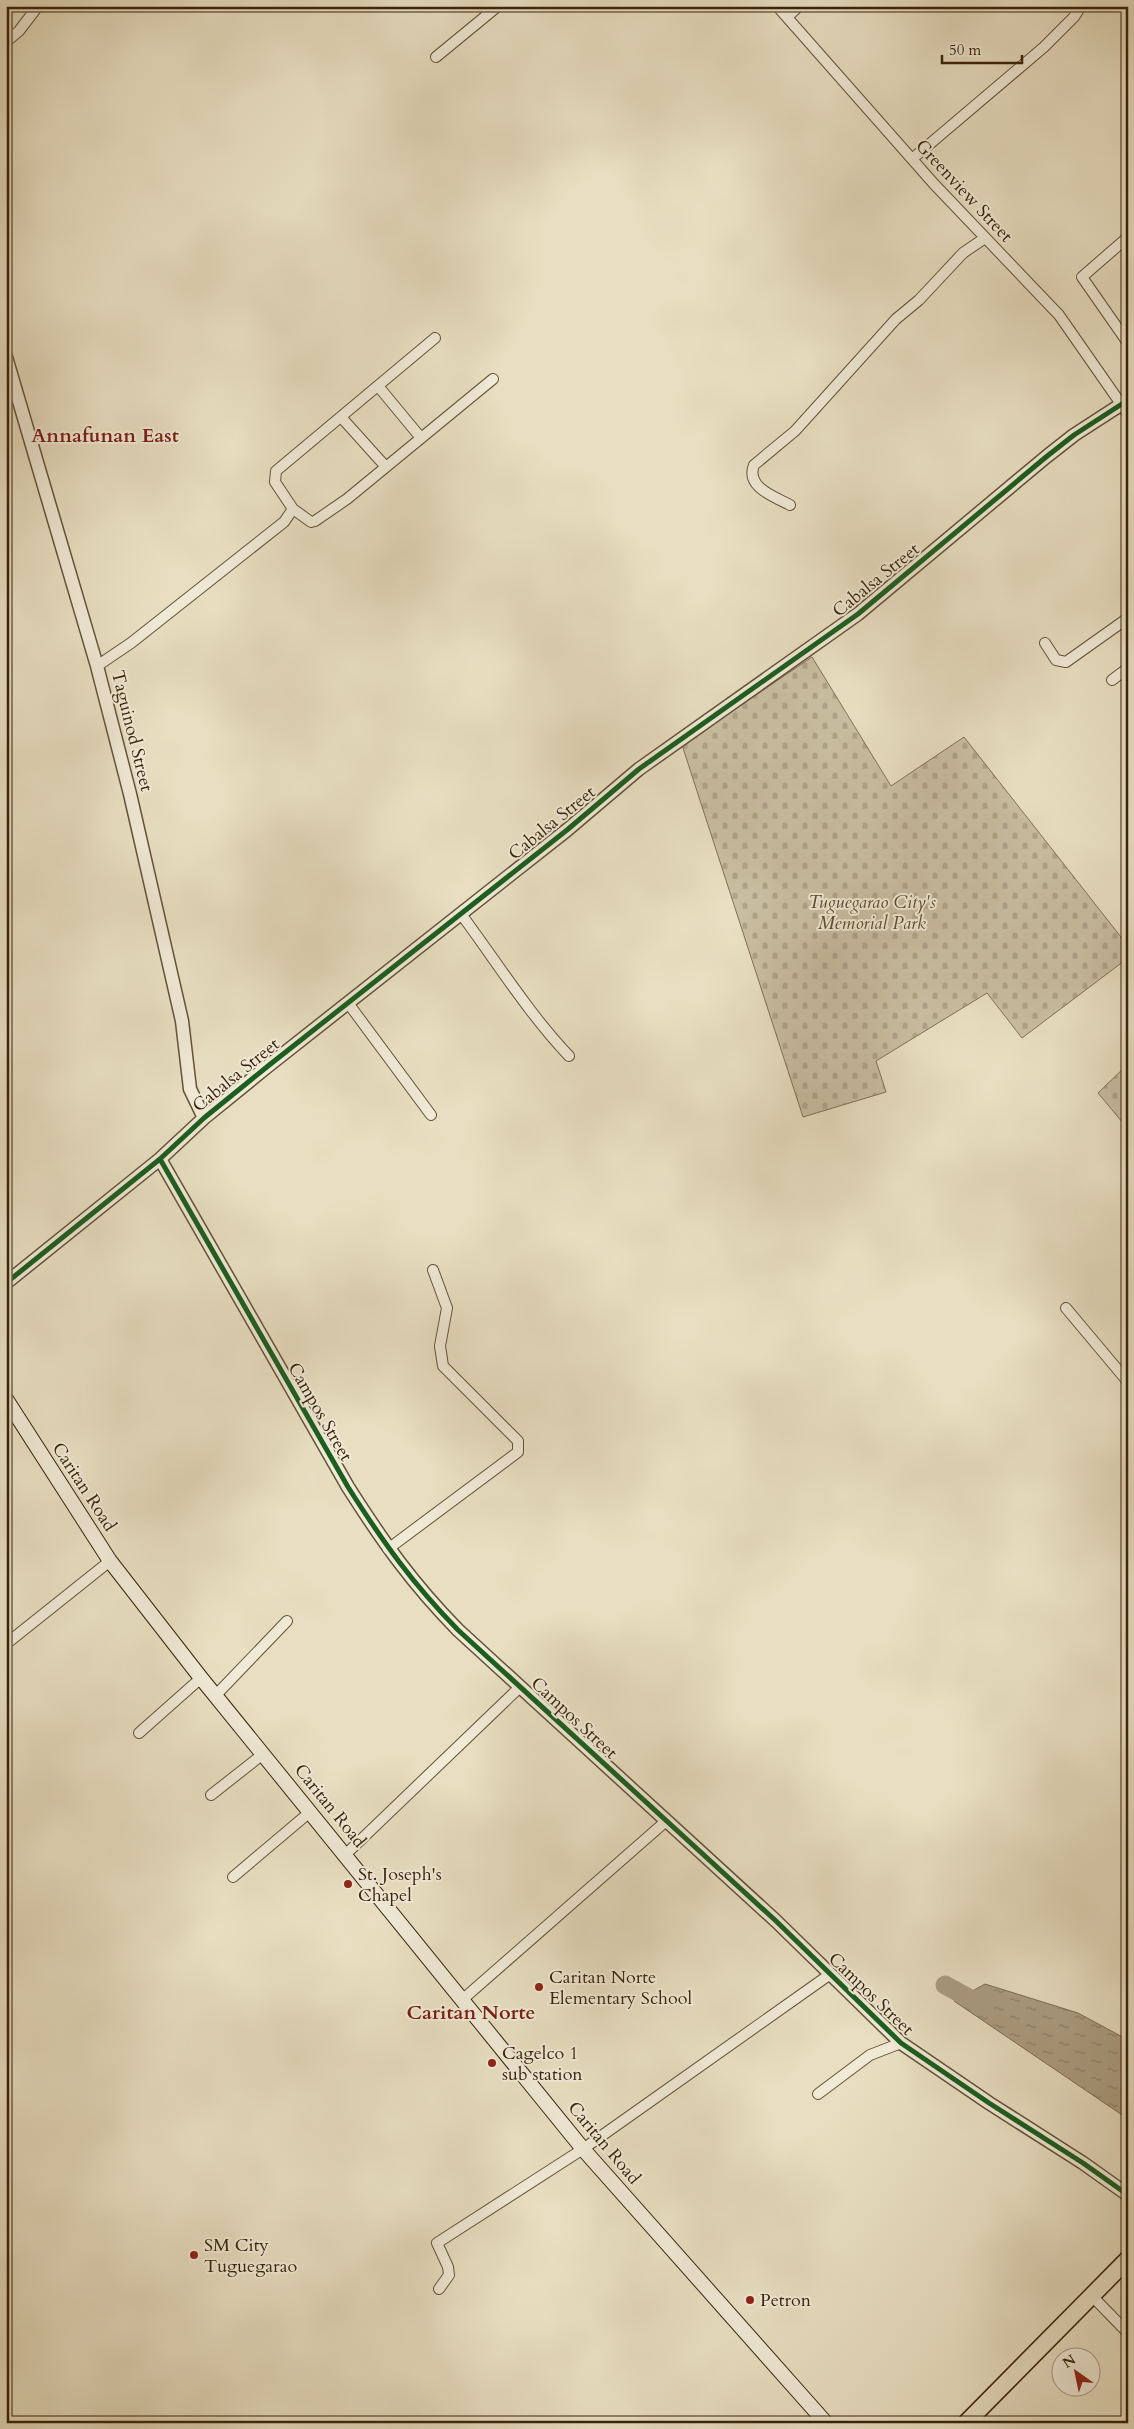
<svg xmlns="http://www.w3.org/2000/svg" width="1134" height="2429" viewBox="0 0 1134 2429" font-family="Cardo,serif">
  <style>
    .cemetery { fill: url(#cemetery-stones); stroke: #817156 }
    .water { fill: url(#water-ripples); stroke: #7e6d53 }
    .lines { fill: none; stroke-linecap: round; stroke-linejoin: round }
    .river { stroke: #ac9f83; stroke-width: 19 }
    .minor-casing { stroke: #645238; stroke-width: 12 }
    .tertiary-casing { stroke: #645238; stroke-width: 15 }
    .secondary-casing { stroke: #38230a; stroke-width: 16 }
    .trunk-casing { stroke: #38230a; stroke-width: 19 }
    .minor { stroke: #f0ead7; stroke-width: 10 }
    .tertiary { stroke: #f0ead7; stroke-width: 12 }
    .secondary { stroke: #f0ead7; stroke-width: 14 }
    .trunk { stroke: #e8dfc2; stroke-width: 16 }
    .cycleway-casing { stroke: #f0ead7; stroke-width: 8 }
    .cycleway { stroke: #1b5e20; stroke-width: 5 }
    .poi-dot { fill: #8f2418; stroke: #f0ead7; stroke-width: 2 }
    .labels { text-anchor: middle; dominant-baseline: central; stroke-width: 4; stroke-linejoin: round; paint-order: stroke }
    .street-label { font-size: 18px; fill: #38230a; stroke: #f0ead7 }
    .park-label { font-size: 18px; font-style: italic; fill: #5c4a30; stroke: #f0ead7 }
    .poi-label { font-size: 18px; fill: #38230a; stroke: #f0ead7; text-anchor: start }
    .quarter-label { font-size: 20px; font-weight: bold; fill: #7a1f14; stroke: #f0ead7 }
  </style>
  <defs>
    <pattern id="cemetery-stones" width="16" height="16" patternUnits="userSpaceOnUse" patternTransform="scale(1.25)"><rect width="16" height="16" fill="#cabfa3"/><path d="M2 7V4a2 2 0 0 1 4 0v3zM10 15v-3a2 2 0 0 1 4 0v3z" fill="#aea48b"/></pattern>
    <pattern id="water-ripples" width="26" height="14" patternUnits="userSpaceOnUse" patternTransform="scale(1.25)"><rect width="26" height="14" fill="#ac9f83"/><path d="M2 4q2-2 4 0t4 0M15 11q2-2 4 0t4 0" fill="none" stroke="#8d8169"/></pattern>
  </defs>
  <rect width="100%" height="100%" fill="#e8dfc2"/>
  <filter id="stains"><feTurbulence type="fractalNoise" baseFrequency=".004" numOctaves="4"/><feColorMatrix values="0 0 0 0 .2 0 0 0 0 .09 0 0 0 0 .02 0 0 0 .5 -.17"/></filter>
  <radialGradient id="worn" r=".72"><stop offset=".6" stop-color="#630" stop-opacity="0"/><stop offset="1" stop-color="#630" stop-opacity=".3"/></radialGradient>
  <!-- cemetery -->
  <path class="cemetery" d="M812 657 891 786 964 737 1128 946V958L1022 1038 987 993 876 1061 886 1092 803 1117 682 745Z
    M1128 1064V1129L1098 1093Z"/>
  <!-- water -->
  <path class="water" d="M985 1984 1078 2013 1128 2040V2119L954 2001Z"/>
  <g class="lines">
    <!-- river -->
    <path class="river" d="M945 1985 985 2007"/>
    <!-- minor casing -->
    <g class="minor-casing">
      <path id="minor" d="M777 6 934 184 1059 315 1128 414
        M787 17 799 6
        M6 42 19 31 38 6
        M436 57 498 6
        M912 159 1044 47 1074 17 1081 6
        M1128 237 1082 277 1128 343
        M378 386 421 438
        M341 417 386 467
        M790 505C775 497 745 487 754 465L795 431 896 319 919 300 963 253 985 238
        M293 509 311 522 315 521 347 499 493 379
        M1045 643 1056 660 1066 662 1128 618
        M97 666 131 643 284 522 293 509 275 482 276 471 435 338
        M1112 680 1128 668
        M461 914C496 961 529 1014 569 1056
        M348 1003 431 1115
        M1066 1308 1128 1382
        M388 1549 518 1452V1441L443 1366 440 1346 447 1308 433 1270
        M6 1644 110 1561
        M215 1696 287 1621
        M139 1733 201 1678
        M211 1795 263 1754
        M345 1855 520 1687
        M233 1877 310 1812
        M462 2000 665 1822
        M818 2094 870 2055 901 2043
        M439 2289 449 2275 448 2267 437 2243 583 2149 829 1975
        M1092 2296 1128 2333"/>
    </g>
    <!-- tertiary casing -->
    <g class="tertiary-casing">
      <path id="tertiary" d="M6 357 97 666 130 794 182 1021 190 1089 204 1118
        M160 1159 348 1487C383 1542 412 1583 458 1630L776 1921 901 2043 989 2103 1083 2163 1128 2195
        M6 1283 160 1159 204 1118 268 1066 567 830 639 769 858 614 1046 457 1074 435 1128 400"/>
    </g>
    <!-- secondary casing -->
    <g class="secondary-casing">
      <path id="secondary" d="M6 1399 110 1561 201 1678 583 2149 826 2423"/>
    </g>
    <!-- trunk casing -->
    <g class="trunk-casing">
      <path id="trunk" d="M966 2423 1128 2259"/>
    </g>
    <!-- minor -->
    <use href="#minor" class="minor"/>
    <!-- tertiary -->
    <use href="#tertiary" class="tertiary"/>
    <!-- secondary -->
    <use href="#secondary" class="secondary"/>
    <!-- trunk -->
    <use href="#trunk" class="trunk"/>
    <!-- cycleway casing -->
    <g class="cycleway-casing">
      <path id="cycleway" d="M160 1159 348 1487C383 1542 412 1583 458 1630L776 1921 901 2043 989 2103 1083 2163 1128 2195
        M6 1283 160 1159 204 1118 268 1066 567 830 639 769 858 614 1046 457 1074 435 1128 400"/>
    </g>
    <!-- cycleway -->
    <use href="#cycleway" class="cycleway"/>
  </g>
  <!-- markers -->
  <g class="poi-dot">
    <circle cx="348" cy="1884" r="5"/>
    <circle cx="539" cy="1987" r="5"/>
    <circle cx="492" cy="2063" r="5"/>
    <circle cx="194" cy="2255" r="5"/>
    <circle cx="750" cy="2300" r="5"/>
  </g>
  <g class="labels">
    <!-- street labels -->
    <g class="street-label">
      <text transform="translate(964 191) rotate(47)">Greenview Street</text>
      <text transform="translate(876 580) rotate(-39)">Cabalsa Street</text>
      <text transform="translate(132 731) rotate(76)">Taguinod Street</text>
      <text transform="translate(552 823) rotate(-39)">Cabalsa Street</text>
      <text transform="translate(236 1075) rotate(-39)">Cabalsa Street</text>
      <text transform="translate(320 1412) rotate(60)">Campos Street</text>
      <text transform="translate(84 1487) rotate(57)">Caritan Road</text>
      <text transform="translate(574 1718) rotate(43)">Campos Street</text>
      <text transform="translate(330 1806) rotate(51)">Caritan Road</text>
      <text transform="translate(871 1994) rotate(44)">Campos Street</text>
      <text transform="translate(604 2143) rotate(50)">Caritan Road</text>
    </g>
    <!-- park labels -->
    <g class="park-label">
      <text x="872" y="902">Tuguegarao City's<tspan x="872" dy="21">Memorial Park</tspan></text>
    </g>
    <!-- poi labels -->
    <g class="poi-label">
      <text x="358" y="1874">St. Joseph's<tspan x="358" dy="21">Chapel</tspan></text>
      <text x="549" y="1977">Caritan Norte<tspan x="549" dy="21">Elementary School</tspan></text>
      <text x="502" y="2053">Cagelco 1<tspan x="502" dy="21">sub station</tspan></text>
      <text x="204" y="2245">SM City<tspan x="204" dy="21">Tuguegarao</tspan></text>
      <text x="760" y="2300">Petron</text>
    </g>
    <!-- quarter labels -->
    <g class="quarter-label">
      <text x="105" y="435">Annafunan East</text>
      <text x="471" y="2012">Caritan Norte</text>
    </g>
  </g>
  <!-- margin -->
  <rect width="1134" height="2429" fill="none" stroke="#e8dfc2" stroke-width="25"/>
  <rect x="8" y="8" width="1119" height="2414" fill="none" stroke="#38230a" stroke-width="2.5"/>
  <rect x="12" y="12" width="1109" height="2404" fill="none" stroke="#38230a"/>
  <!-- north arrow -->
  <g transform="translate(1076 2372) rotate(327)"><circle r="24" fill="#f0ead7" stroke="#a69a85"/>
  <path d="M0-4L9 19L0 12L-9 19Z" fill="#8f2418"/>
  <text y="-8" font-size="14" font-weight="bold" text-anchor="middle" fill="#38230a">N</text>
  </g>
  <!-- scale -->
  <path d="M942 55v8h80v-8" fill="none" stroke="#38230a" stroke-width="2.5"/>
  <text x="949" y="55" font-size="15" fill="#38230a" stroke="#f0ead7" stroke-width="4" paint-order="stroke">50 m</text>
  <rect width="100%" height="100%" filter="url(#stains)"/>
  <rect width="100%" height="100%" fill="url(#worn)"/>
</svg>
